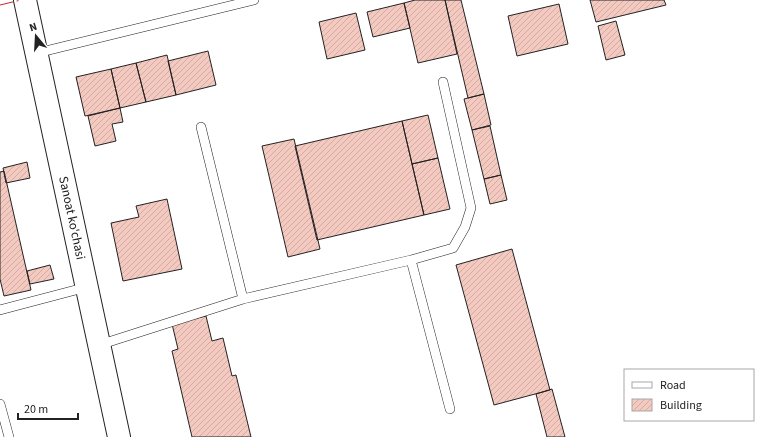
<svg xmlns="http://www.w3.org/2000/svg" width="770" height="437" viewBox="0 0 770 437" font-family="'Source Sans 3',sans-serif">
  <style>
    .building { fill: url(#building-hatch); stroke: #222 }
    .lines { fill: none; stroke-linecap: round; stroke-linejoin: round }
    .lane-casing { stroke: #222; stroke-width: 10 }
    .secondary-casing { stroke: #222; stroke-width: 24 }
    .lane { stroke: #fff; stroke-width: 9 }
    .secondary { stroke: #fff; stroke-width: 22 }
    .power { stroke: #c62828; stroke-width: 1; stroke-dasharray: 14 3 2 3; stroke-linecap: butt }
    .labels { text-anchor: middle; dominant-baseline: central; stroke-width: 3; stroke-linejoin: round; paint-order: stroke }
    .street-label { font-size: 13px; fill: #222; stroke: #fff }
  </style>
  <defs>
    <pattern id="building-hatch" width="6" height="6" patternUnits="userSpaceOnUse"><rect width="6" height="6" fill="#f3c9c0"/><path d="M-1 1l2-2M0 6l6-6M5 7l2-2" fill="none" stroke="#d0aca5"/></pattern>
  </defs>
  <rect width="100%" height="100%" fill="#fff"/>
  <!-- building -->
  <path class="building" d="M415 0H445L457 54 418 63 404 3Z
    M445 0H461L484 94 468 98Z
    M590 0H664L666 5 596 22Z
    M404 3 410 28 373 37 367 12Z
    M559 4 568 44 517 56 508 16Z
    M356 13 365 50 327 59 319 22Z
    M616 21 625 55 606 60 598 26Z
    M208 51 216 85 176 95 168 61Z
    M167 55 176 95 146 102 136 63Z
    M136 63 146 102 120 108 111 69Z
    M111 69 120 108 85 116 76 77Z
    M484 94 491 125 472 130 464 99Z
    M120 108 123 122 112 124 116 141 95 146 88 116Z
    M428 115 438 158 412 164 402 121Z
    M402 121 424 215 317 240 295 146Z
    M490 126 501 175 484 179 472 130Z
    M294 139 320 249 288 257 262 146Z
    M438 158 450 209 424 215 412 164Z
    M27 162 30 178 6 183 3 168Z
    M4 171 31 290 4 296 0 279V172Z
    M501 175 507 200 490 204 484 179Z
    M167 199 182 269 123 281 111 223 139 217 136 206Z
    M512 249 550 390 494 405 456 265Z
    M50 265 54 279 30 284 27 271Z
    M206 316 212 341 223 338 232 376 236 375 251 437H192L172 351 178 349 172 324Z
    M552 389 565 437H547L536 394Z"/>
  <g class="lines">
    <!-- lane casing -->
    <g class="lane-casing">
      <path id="lane" d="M37 53 254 0
        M201 127 243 299
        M411 260 453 248 465 227 471 208 443 82
        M0 310 87 287
        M99 345 243 299 411 260 450 409
        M0 404 9 437"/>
    </g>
    <!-- secondary casing -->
    <g class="secondary-casing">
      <g id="secondary">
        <path id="s1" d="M25 0 119 437"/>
      </g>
    </g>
    <!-- lane -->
    <use href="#lane" class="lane"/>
    <!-- secondary -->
    <use href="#secondary" class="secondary"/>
    <!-- power -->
    <path class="power" d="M0 5 21 0"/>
  </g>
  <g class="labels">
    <!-- street labels -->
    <g class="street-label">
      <text stroke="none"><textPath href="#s1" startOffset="223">Sanoat ko'chasi</textPath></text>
    </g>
  </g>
  <!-- legend -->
  <rect x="624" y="369" width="130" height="52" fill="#ffffff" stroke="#a7a7a7"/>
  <rect x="632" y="382" width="20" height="6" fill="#ffffff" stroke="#a7a7a7"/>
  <text x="660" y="389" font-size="12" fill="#222222">Road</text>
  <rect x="632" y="399" width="20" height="12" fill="url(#building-hatch)" stroke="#a7a7a7"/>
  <text x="660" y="409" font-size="12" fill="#222222">Building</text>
  <!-- north arrow -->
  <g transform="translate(36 36) rotate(342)" stroke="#ffffff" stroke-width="3" paint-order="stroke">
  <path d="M0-3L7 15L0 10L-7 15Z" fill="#222222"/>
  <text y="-6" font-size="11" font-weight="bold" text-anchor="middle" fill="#222222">N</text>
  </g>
  <!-- scale -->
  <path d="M18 413v6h60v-6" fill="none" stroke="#222222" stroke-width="2"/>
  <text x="24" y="413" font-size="12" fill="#222222" stroke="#ffffff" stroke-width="3" paint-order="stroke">20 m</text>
</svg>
